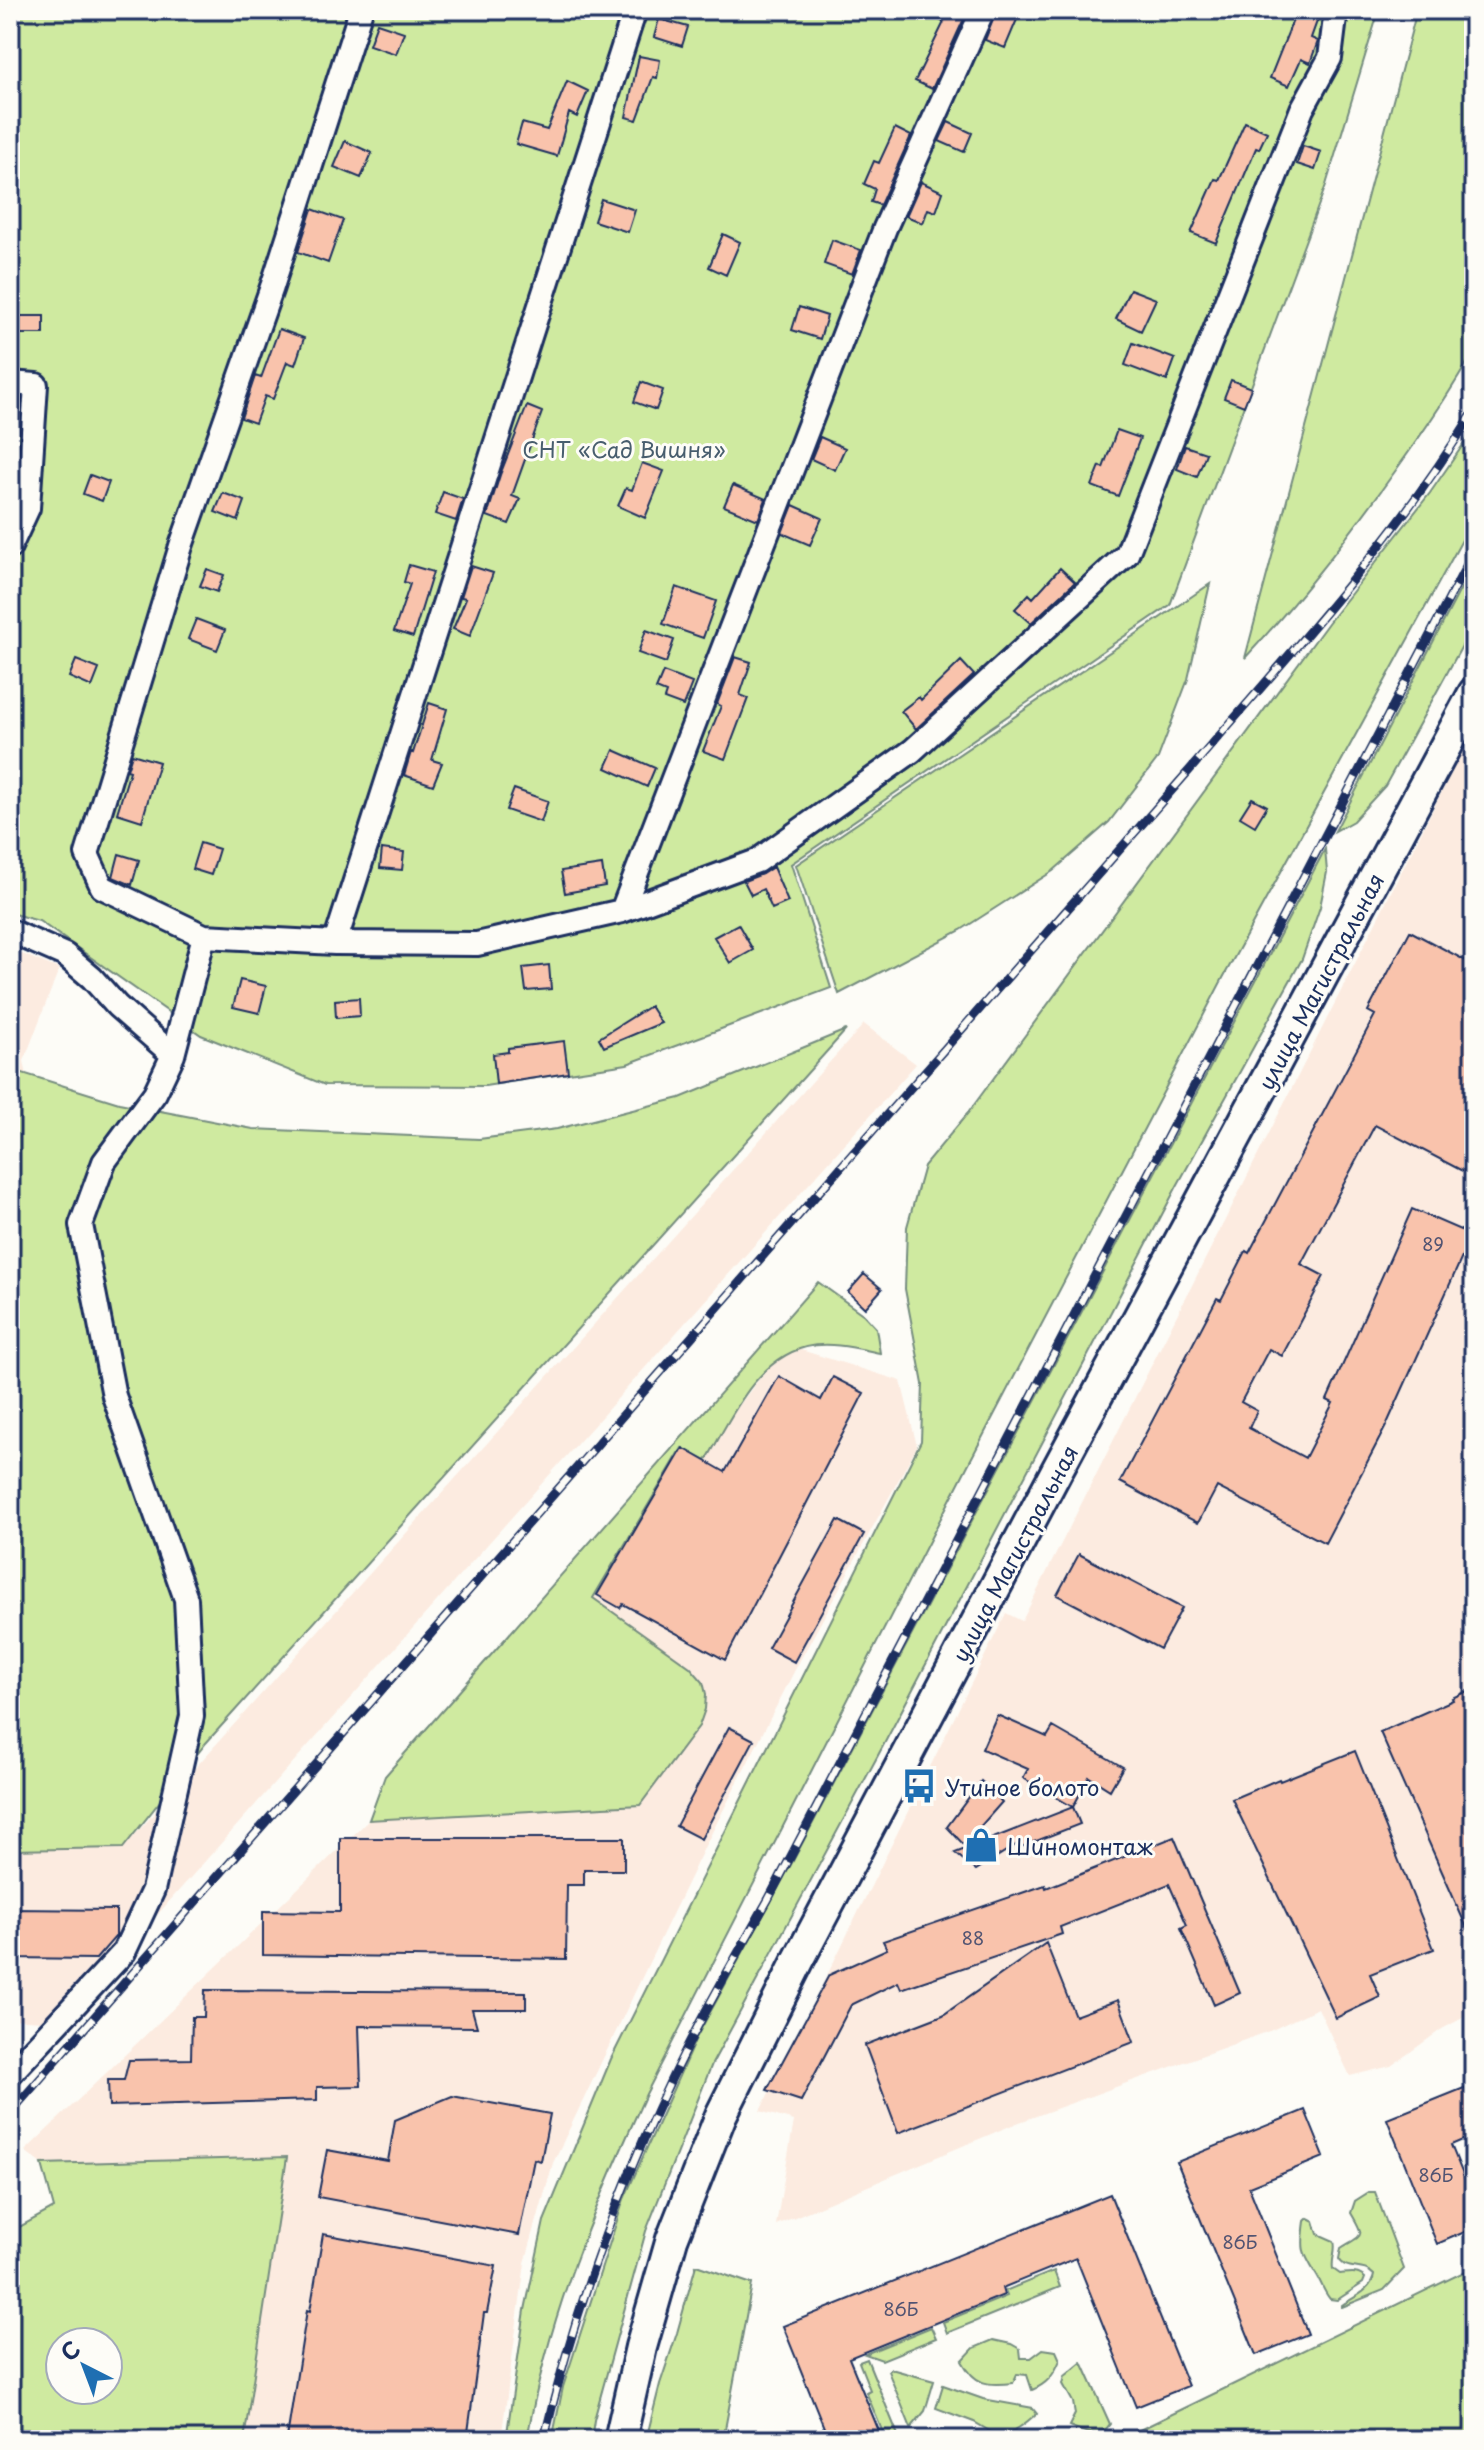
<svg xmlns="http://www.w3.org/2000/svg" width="1484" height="2450" viewBox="0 0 1484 2450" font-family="'Playpen Sans',sans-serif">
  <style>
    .built { fill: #fcebe0 }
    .green { fill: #cfeaa0; stroke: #758c7f; stroke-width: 2; fill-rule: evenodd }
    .building { fill: #f9c3ac; stroke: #1b2f5e; stroke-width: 2 }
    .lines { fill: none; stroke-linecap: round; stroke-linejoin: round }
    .minor-casing { stroke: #1b2f5e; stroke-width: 28 }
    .secondary-casing { stroke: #1b2f5e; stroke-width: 36 }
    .minor { stroke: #fdfcf7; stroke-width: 22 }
    .secondary { stroke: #fdfcf7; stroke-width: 30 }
    .rail-casing { stroke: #1b2f5e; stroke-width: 9 }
    .rail { stroke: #fdfcf7; stroke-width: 6; stroke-dasharray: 18; stroke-linecap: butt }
    .labels { text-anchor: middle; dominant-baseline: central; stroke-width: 6; stroke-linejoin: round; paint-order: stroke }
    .number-label { font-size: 18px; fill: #525472 }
    .park-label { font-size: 22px; fill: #485e6e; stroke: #fdfcf7 }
    .street-label { font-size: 22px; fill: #1b2f5e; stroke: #fdfcf7 }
    .poi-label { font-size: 22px; fill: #1b2f5e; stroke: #fdfcf7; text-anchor: start }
  </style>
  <rect width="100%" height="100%" fill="#fdfcf7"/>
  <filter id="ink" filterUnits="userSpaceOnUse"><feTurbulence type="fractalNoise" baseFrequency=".0125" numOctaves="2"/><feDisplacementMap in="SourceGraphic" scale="16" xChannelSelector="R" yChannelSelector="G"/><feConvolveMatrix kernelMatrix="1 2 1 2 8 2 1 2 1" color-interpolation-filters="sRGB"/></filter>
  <g filter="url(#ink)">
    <!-- built -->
    <path class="built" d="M1468 740 1474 742V2012L1442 2029 1391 2066 1350 2076 1318 2008 1272 2030 1017 2123 776 2225 794 2121 760 2111 1006 1613 1022 1621Z
      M10 949 59 969 24 1061 87 1362 10 1440Z
      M864 1024 916 1064 124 1952 43 2021 10 2019V1850L123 1848Z
      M785 1345 901 1381 917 1446 797 1666 705 1846 553 2163 525 2263 501 2440H244L287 2158 42 2164 25 2151 369 1820 640 1805 690 1667 593 1598Z"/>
    <!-- green -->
    <path class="green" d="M10 10H1379L1326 185 1170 605 791 864 831 988 627 1064 485 1086 325 1085 201 1035 39 921 10 913Z
      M1417 10H1474V351C1450 393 1424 431 1396 470 1349 536 1300 599 1245 658Z
      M1474 429V518L1223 978 970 1461 646 2094C594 2208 548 2316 527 2440H506L525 2310 544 2221 611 2059 921 1441 923 1384 905 1289 907 1227 924 1166 968 1113 1328 623 1430 493Z
      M1474 563V624L1385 786 1353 821 1335 831Z
      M1210 584 1188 679 1158 758 1109 822 1053 871 961 930 839 994 796 865Z
      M1325 849 1327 872 1320 907 1302 959 1177 1186 883 1746 712 2064 646 2231 594 2420 591 2440H552L563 2387 624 2199 696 2038 794 1859Z
      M846 1030 206 1743 123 1848 10 1850V1069L119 1103 253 1129 479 1139 557 1129 680 1098Z
      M818 1282 864 1315 876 1328 880 1353C856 1348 829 1341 806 1347 755 1360 730 1420 706 1461L682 1448 593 1598 690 1667 703 1682 706 1694 705 1709 699 1726 640 1805 369 1820 385 1776Z
      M287 2157 244 2440H21L10 2425V2232L54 2208 42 2164ZM60 2342H108V2390H60Z
      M1369 2192H1375L1404 2269 1384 2290 1342 2307V2305C1354 2297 1372 2290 1374 2275 1363 2263 1346 2272 1339 2259L1341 2248C1363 2234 1366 2238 1351 2213L1355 2201Z
      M1308 2218 1314 2221 1318 2234 1334 2241C1337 2250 1331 2259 1333 2269L1340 2274C1350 2273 1358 2271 1365 2278L1363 2283 1337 2300 1330 2299C1324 2292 1322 2284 1317 2276 1302 2251 1301 2251 1305 2221Z
      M696 2265 752 2284 723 2440H646L660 2384 677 2333Z
      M1474 2267V2440H1119Z
      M1054 2271 1060 2287 947 2333 943 2322 1007 2296 1005 2291Z
      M931 2327 936 2338 882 2360 865 2354Z
      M993 2340 1011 2344 1020 2349 1021 2358H1031L1043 2349 1056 2351 1060 2360C1054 2375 1047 2384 1032 2390L1027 2375 1017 2374 1013 2383C987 2386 975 2385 962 2361L974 2348Z
      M867 2359 898 2435 886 2440 866 2392 870 2390 859 2362Z
      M1082 2362 1110 2424C1100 2440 1084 2432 1069 2426L1075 2414 1073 2402 1063 2384 1065 2376Z
      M891 2369 934 2381 925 2411 911 2428 888 2371Z
      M943 2385 983 2399 1033 2408 1037 2413C1025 2424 1014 2433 998 2436L974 2422 936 2408Z"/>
    <!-- building -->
    <path class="building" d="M917 10H968L932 89 915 81 944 22Z
      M997 10H1021L1005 48 985 40Z
      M1297 10H1321L1311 38 1318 41 1310 63 1301 59 1289 86 1270 78Z
      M659 19 688 27 682 46 654 37Z
      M377 23 404 32 396 54 369 45Z
      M639 56 660 60 657 78 653 77 637 120 626 117Z
      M567 81 588 91 577 117 569 113 557 156 516 144 522 123 547 130Z
      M948 122 972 133 964 152 939 141Z
      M1245 122 1267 132 1259 149 1256 148 1216 243 1191 233 1215 179 1219 180Z
      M895 128 911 136 880 205 871 202 875 189 864 184 874 161 879 163Z
      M345 141 372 153 361 178 334 167Z
      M1303 146 1321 152 1315 170 1297 164Z
      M921 182 943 192 936 212 928 209 923 223 906 216Z
      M601 199 635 210 628 232 594 221Z
      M312 209 343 220 328 263 298 252Z
      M723 234 740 242 726 275 709 267Z
      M832 240 861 250 852 274 824 264Z
      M1130 289 1156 299 1141 331 1116 319Z
      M799 307 827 316 820 339 792 330Z
      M15 316H44V334H16Z
      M279 329 304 338 295 365 287 362 273 399 265 396 255 423 241 418 255 376 261 378Z
      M1133 343 1175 359 1167 381 1125 365Z
      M1231 380 1251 388 1244 406 1224 398Z
      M641 382 663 390 656 410 634 402Z
      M527 406 542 412 512 496 520 499 509 524 487 516 500 475Z
      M1117 430 1140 438 1118 496 1092 486 1100 466 1103 468Z
      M820 437 845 448 835 470 811 459Z
      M1185 446 1206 453 1197 477 1177 469Z
      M642 463 664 471 645 518 618 506 626 488 632 490Z
      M90 475 109 482 102 501 83 494Z
      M733 485 766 499 758 520 724 506Z
      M443 492 463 499 456 521 435 514Z
      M223 493 245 501 238 521 215 512Z
      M793 505 822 518 810 545 782 533Z
      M409 565 433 572 413 637 394 631 410 584 404 582Z
      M471 566 493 573 470 636 453 629 466 598 461 597Z
      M1060 568 1075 582 1031 623 1015 609 1029 594 1033 598Z
      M207 569 224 575 217 592 200 586Z
      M676 587 716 601 703 638 663 624Z
      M196 619 225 630 217 650 188 639Z
      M646 630 674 640 666 663 638 653Z
      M735 657 751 662 740 695 748 698 725 759 703 751 721 706 717 704Z
      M76 660 99 669 92 687 69 677Z
      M961 661 974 675 916 729 901 711 919 697 921 700Z
      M663 672 692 683 683 706 664 699 666 693 656 689Z
      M429 703 447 709 432 760 442 763 433 785 404 775 411 752 413 753Z
      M614 750 655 768 647 787 606 768Z
      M132 754 159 762 142 821 117 813 130 771 127 770Z
      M514 789 548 801 541 822 506 810Z
      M1252 798 1267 806 1255 826 1240 817Z
      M200 843 219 849 211 875 192 869Z
      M382 849 404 852 402 870 380 868Z
      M119 854 139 860 132 885 113 877Z
      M602 865 605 886 565 893 561 871Z
      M773 867 788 902 772 909 763 889 751 895 744 881 762 874Z
      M738 924 753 950 730 963 714 937Z
      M1410 931 1474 965V1177L1375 1125 1301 1264 1324 1276 1282 1356 1269 1349 1241 1402 1257 1411 1249 1428 1305 1458 1333 1403 1327 1400 1412 1209 1472 1235 1386 1426 1325 1543 1217 1487 1198 1523 1120 1482 1217 1298 1221 1300 1246 1251 1249 1253 1375 1015 1368 1011Z
      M549 965 551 989 526 991 523 968Z
      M240 980 266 986 259 1013 233 1007Z
      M359 998 360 1016 336 1018 335 1000Z
      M650 1006 661 1023 604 1047 599 1038Z
      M564 1041 568 1073 496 1084 493 1054 508 1052V1048Z
      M864 1274 882 1289 865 1308 848 1292Z
      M779 1376 821 1400 833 1377 864 1393 725 1660 623 1604 620 1608 597 1595 683 1448 725 1472Z
      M838 1520 864 1534 794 1662 768 1648Z
      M1079 1554 1182 1608 1160 1649 1057 1595Z
      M1474 1688V1944L1380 1732 1453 1700 1452 1698Z
      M997 1715 1047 1737 1053 1727 1123 1767 1110 1790 1089 1777 1073 1807 1023 1778 1028 1769 982 1749Z
      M729 1727 754 1740 701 1839 676 1826Z
      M1355 1751 1434 1949 1370 1974 1380 1997 1336 2018 1232 1799 1279 1779 1280 1781Z
      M981 1781 1002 1802 964 1845 947 1827Z
      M1073 1807 1080 1824 1021 1847 1019 1843 976 1870 955 1853Z
      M1174 1837 1240 1993 1214 2005 1181 1928 1187 1925 1169 1884 1060 1927 1062 1934 901 1989 898 1982 851 2005 801 2101 767 2090 829 1975 887 1949 883 1941 1045 1885 1046 1888Z
      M340 1838H624V1870H584V1885H567L566 1959 263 1955V1911L340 1912Z
      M10 1909 116 1910V1936L96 1959 10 1958Z
      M1046 1943 1075 2016 1118 2000 1134 2042 898 2133 865 2045 943 2015Z
      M205 1990 526 1992V2009H472L477 2027 359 2026 361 2086 317 2087V2100L109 2106 108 2080H124L129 2060 191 2059 192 2017H204Z
      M1474 2084V2135L1451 2145 1474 2202V2228L1437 2244 1387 2119Z
      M452 2096 550 2114 541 2161 534 2159 519 2235 318 2197 327 2150 388 2161 395 2120Z
      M1305 2110 1324 2157 1249 2187 1308 2334 1256 2355 1177 2162Z
      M1110 2194 1188 2386 1136 2407 1076 2258 1002 2288 1004 2295 849 2358 879 2431 857 2440H829L783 2326Z
      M323 2234 496 2266 487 2313H484L467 2440H303L287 2438 307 2310 310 2311Z"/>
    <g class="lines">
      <!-- minor casing -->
      <g class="minor-casing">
        <path id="minor" d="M361 10 272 287 181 546 87 854 102 887 204 936 335 943 477 944 622 911 757 861 912 751 1127 554 1302 109 1330 58 1336 10
          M10 383 36 385 28 508 10 547
          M622 911 885 228 983 10
          M10 931 65 955 92 978 117 1006 173 1055 155 1093 104 1162 81 1225 114 1396 186 1599 192 1716 153 1890 124 1952 10 2074
          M335 943 635 10
          M173 1055 204 936"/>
      </g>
      <!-- secondary casing -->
      <g class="secondary-casing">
        <path id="secondary" d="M620 2440 641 2347 672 2239 721 2115 798 1961 1056 1472 1474 693"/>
      </g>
      <!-- minor -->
      <use href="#minor" class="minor"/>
      <!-- secondary -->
      <use href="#secondary" class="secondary"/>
      <!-- rail casing -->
      <g class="rail-casing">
        <path id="rail" d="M10 2113 1194 765C1292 651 1395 540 1474 411
          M544 2440C576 2303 625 2170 688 2045 713 1996 741 1948 768 1900L1474 551"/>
      </g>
      <!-- rail -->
      <use href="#rail" class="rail"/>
    </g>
  </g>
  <!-- icons -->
  <defs>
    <g id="bus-bare" transform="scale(2.76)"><path d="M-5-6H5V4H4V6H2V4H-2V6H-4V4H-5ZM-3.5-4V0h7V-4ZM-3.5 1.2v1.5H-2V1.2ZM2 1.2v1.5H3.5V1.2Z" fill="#1f6fb2" stroke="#fdfcf7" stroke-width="2.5" paint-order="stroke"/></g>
    <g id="shop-bare" transform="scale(2.76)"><path d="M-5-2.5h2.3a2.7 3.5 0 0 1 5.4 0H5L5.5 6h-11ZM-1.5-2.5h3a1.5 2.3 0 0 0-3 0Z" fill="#1f6fb2" stroke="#fdfcf7" stroke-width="2.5" paint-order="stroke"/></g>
  </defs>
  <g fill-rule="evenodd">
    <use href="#bus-bare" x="919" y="1786"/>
    <use href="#shop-bare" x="981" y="1845"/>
  </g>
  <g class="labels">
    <!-- number labels -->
    <g class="number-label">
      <text x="1433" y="1243">89</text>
      <text x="973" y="1937">88</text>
      <text x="1436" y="2174">86Б</text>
      <text x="1240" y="2241">86Б</text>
      <text x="901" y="2308">86Б</text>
    </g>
    <!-- park labels -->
    <g class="park-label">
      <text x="624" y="448">СНТ «Сад Вишня»</text>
    </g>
    <!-- street labels -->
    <g class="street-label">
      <text transform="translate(1320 981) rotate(-62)">улица Магистральная</text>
      <text transform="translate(1014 1553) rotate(-62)">улица Магистральная</text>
    </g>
    <!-- poi labels -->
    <g class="poi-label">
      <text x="945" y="1786">Утиное болото</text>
      <text x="1007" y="1845">Шиномонтаж</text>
    </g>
  </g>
  <!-- margin -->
  <rect width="1484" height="2450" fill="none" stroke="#fdfcf7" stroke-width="40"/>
  <rect x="20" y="20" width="1444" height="2410" fill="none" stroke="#1b2f5e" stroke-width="3" filter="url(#ink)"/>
  <!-- north arrow -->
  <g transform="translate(84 2366) rotate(318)"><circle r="38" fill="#fdfcf7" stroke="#a3aaba" stroke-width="2"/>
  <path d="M0-6L14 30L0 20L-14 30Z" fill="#1f6fb2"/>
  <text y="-12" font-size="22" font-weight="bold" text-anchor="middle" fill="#1b2f5e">С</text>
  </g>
</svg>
